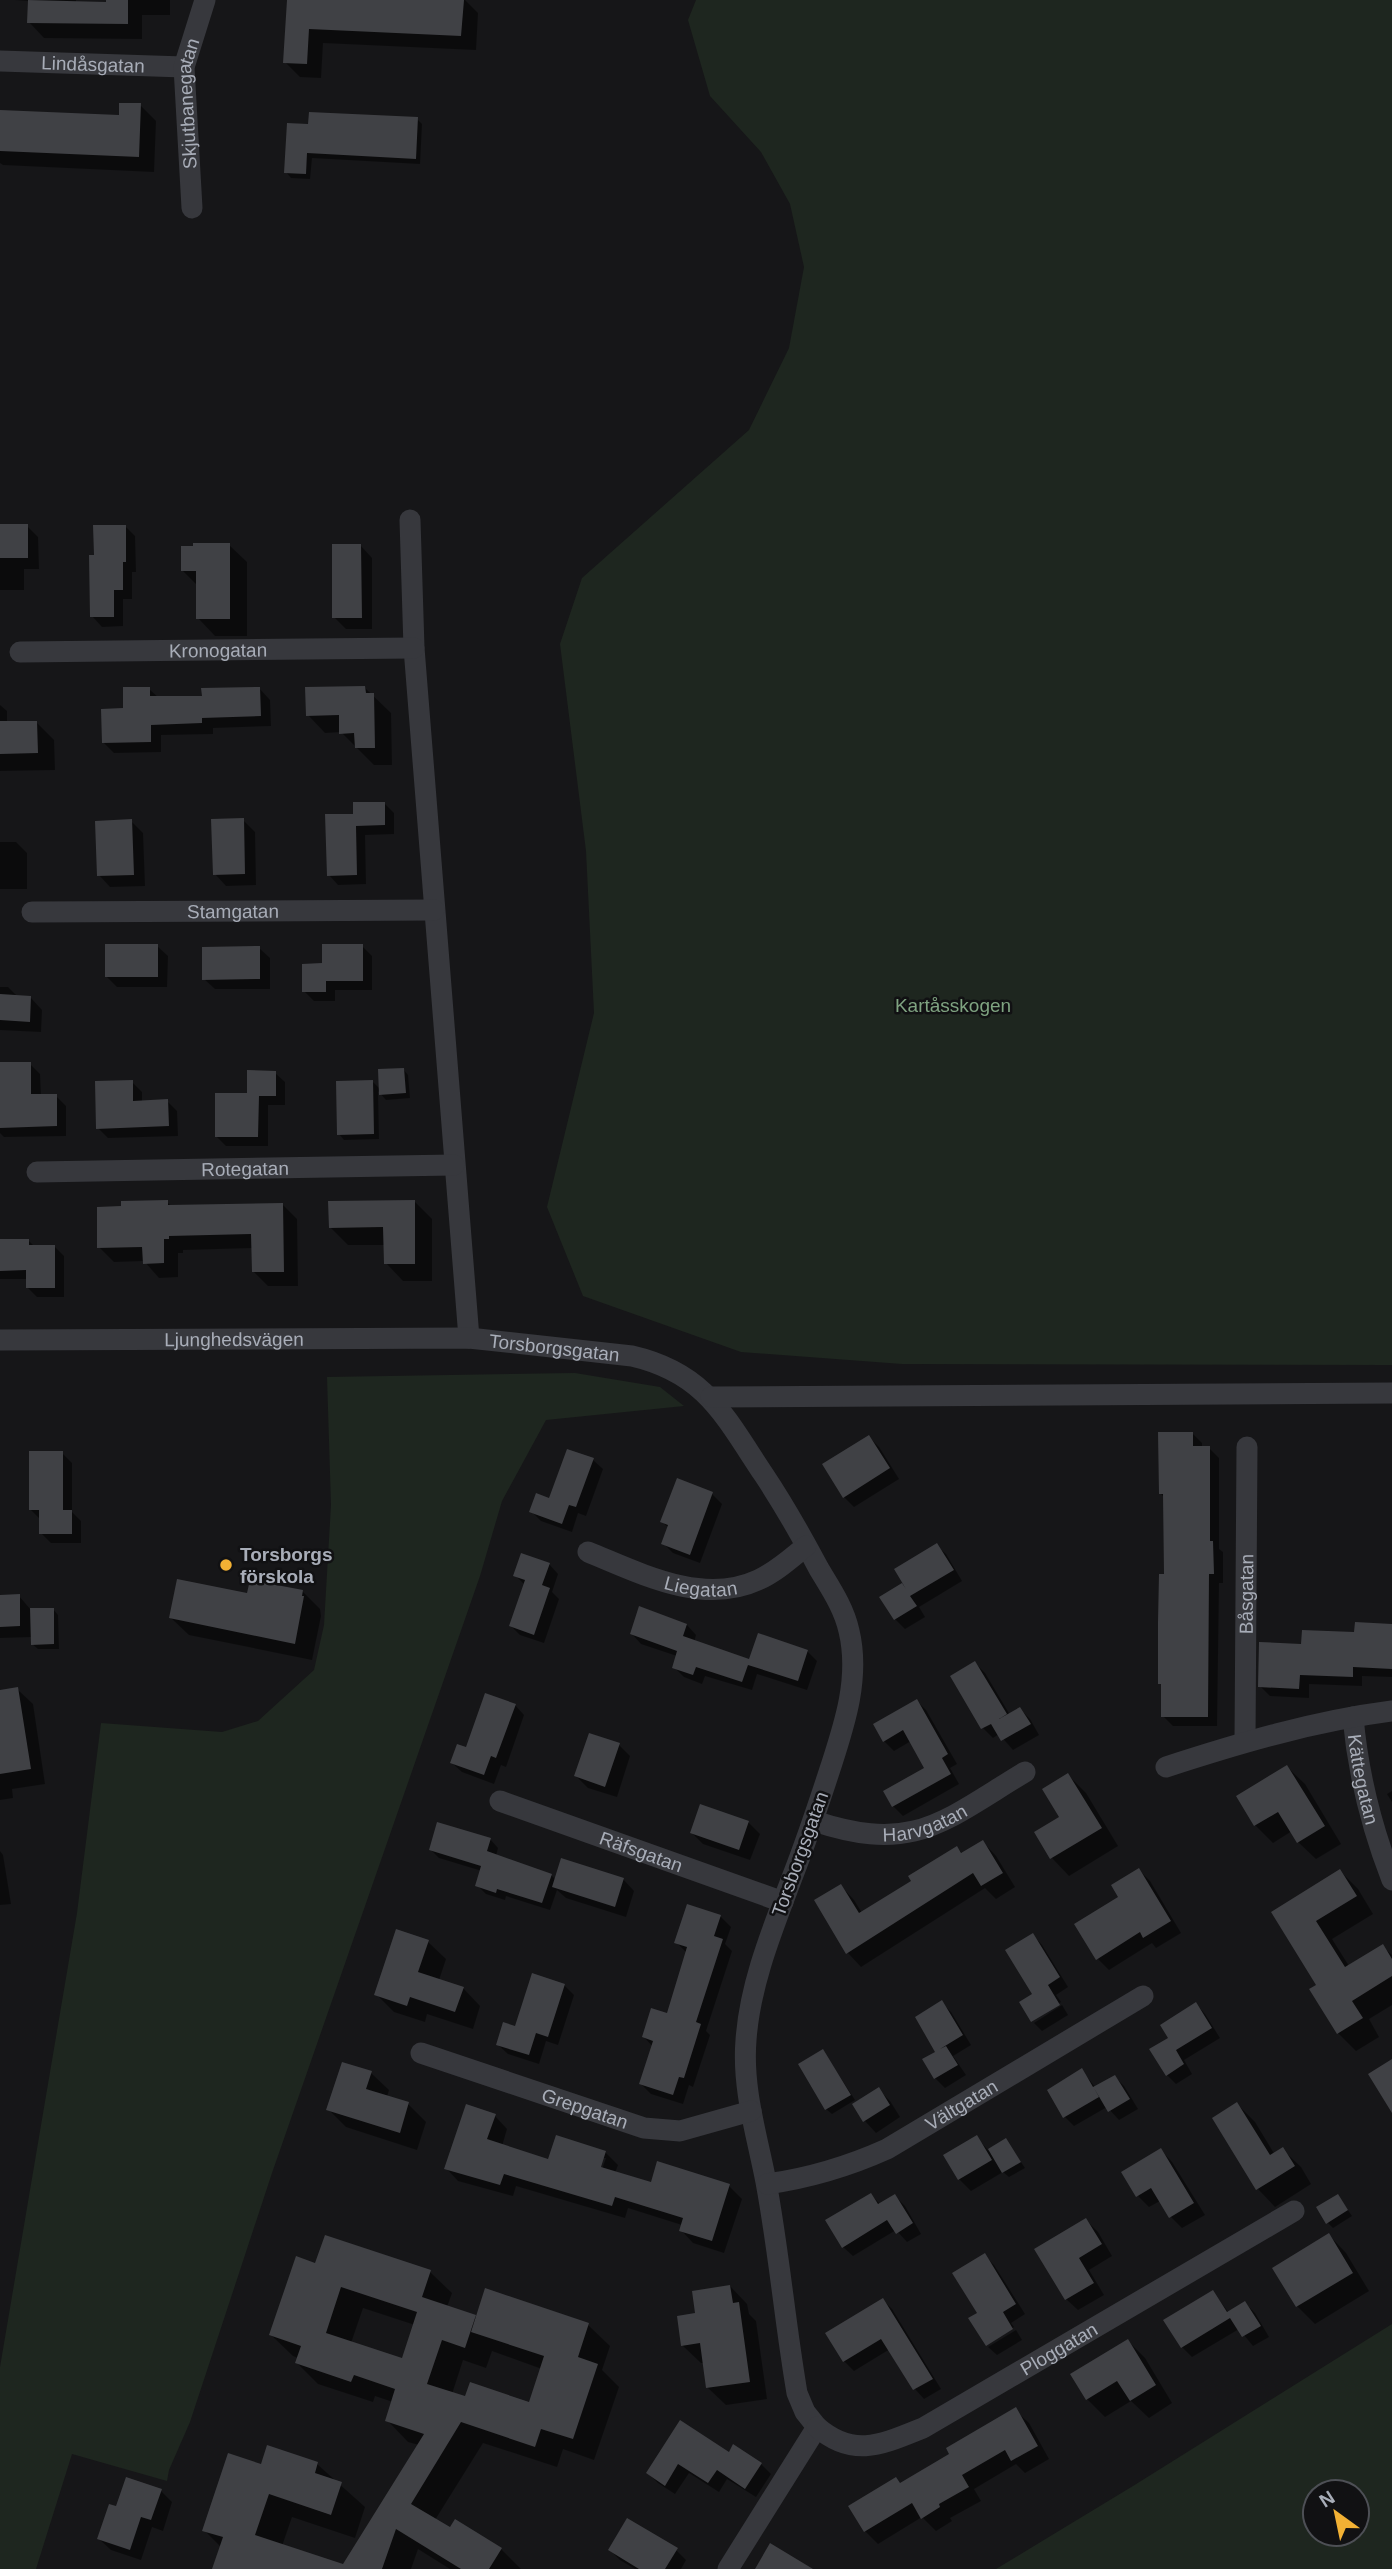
<svg xmlns="http://www.w3.org/2000/svg" width="1392" height="2569" viewBox="0 0 1392 2569" font-family="Helvetica,sans-serif">
  <style>
    .green { fill: #1e261f; fill-rule: evenodd }
    .shadow { fill: #0007; fill-rule: evenodd }
    .building { fill: #404145; fill-rule: evenodd }
    .lines { fill: none; stroke-linecap: round; stroke-linejoin: round }
    .street { stroke: #37383d; stroke-width: 21 }
    .poi-dot { fill: #f2b134; stroke: #111113; stroke-width: 2.5 }
    .labels { text-anchor: middle; dominant-baseline: central; stroke-width: 5; stroke-linejoin: round; paint-order: stroke }
    .street-label { font-size: 19px; fill: #a8adb8; stroke: #111113 }
    .park-label { font-size: 19px; fill: #7fa381; stroke: #111113 }
    .poi-label { font-size: 19px; font-weight: bold; fill: #a8adb8; stroke: #111113; text-anchor: start }
  </style>
  <rect width="100%" height="100%" fill="#161618"/>
  <!-- green -->
  <path class="green" d="M696 0H1392V1365L902 1364 741 1352 583 1296 547 1207 594 1013 586 851 560 644 582 578 749 430 789 348 804 267 790 204 761 152 710 96 688 20Z
    M575 1373 660 1387 684 1406 546 1420 502 1501 480 1576 272 2173 190 2422 169 2470 167 2481 72 2454 36 2569H0V2367L77 1913 101 1723 222 1732 258 1721 314 1670 324 1625 331 1505 327 1377Z
    M1392 2324V2569H996L1133 2486ZM1315 2492H1357V2534H1315Z"/>
  <!-- shadow -->
  <path class="shadow" d="M15 0H76V4H108V0H170V15H142V39L44 38 29 22 30 1Z
    M288 0H465L478 13 476 50 323 43 321 78 300 77 285 62Z
    M140 105 156 121 154 172 3 165 0 163V112L121 117Z
    M417 119 422 124 420 164 312 158 310 179 291 178 286 172 310 126Z
    M0 526H27L38 537 39 569H24V590H0Z
    M125 526 135 536 136 572H132V599H123V626L102 627 92 616 96 556Z
    M229 545 247 562V636H215L198 618V586L183 571Z
    M361 546 372 558V629H346L334 617Z
    M259 688 270 700 271 726 213 728V734L161 735V752L114 753 103 742 125 710 149 689 159 698H204Z
    M365 688 391 713 392 765H374L341 732 325 733 308 715Z
    M0 705 7 711V723L36 722 54 740 55 770 0 771Z
    M384 803 394 813V834L365 835 366 884 338 885 329 875 355 815Z
    M243 820 255 832 256 885 226 886 215 874Z
    M131 821 143 833 145 886 110 887 99 875Z
    M0 842H16L27 853V889H0Z
    M157 946 168 956 167 987H117L106 976Z
    M362 946 372 956V990H335V1001H314L304 991Z
    M259 948 270 958V989H215L204 979Z
    M0 987H8L18 997 31 998 42 1010 41 1032 0 1030Z
    M0 1064H30L40 1074 41 1096H56L66 1106V1136L4 1137 0 1133Z
    M403 1069 408 1075 410 1098 386 1100 378 1091 379 1139 344 1140 339 1134 372 1081 381 1090Z
    M275 1073 285 1082V1105H268V1146H226L216 1136 249 1095Z
    M132 1082 142 1092V1102L167 1101 177 1111 178 1136 108 1138 98 1128Z
    M414 1201 432 1219V1281H403L386 1263 385 1245H348L331 1228Z
    M167 1202 172 1207 282 1204 297 1219 298 1286H268L254 1272 253 1248 183 1250V1253H178V1277L159 1278 144 1261 114 1262 99 1247Z
    M0 1240H28L35 1247H55L64 1256V1297H37L28 1288V1279H0Z
    M1192 1433 1202 1443V1448H1209L1219 1458V1549L1223 1552V1583H1219L1217 1726H1173L1163 1716V1686L1160 1683 1165 1576 1164 1497 1160 1493Z
    M869 1437 879 1447 899 1479 854 1507 844 1497Z
    M62 1453 72 1463V1512L81 1521V1543H51L41 1533V1520L30 1509Z
    M593 1460 603 1469 586 1516 578 1513 572 1532 541 1521 531 1511 550 1500Z
    M712 1494 722 1504 700 1563 673 1553 663 1543 669 1528 662 1522Z
    M936 1545 946 1554 962 1581 919 1607 925 1617 905 1629 895 1619 908 1591Z
    M549 1564 558 1574 552 1592 559 1599 544 1643 520 1635 511 1626 525 1585 515 1575Z
    M302 1591 320 1609 321 1616 312 1660 189 1635 171 1618 248 1595Z
    M0 1596H19L31 1610 53 1609 58 1615 59 1649H38L32 1644V1637L0 1638Z
    M687 1625 696 1635 694 1642 750 1661 807 1651 817 1661 807 1690 757 1674 752 1690 705 1676 702 1684 684 1677 674 1667 677 1656 641 1644 632 1634Z
    M1392 1625V1677L1362 1676V1686L1309 1684V1698L1270 1696 1260 1686 1303 1645Z
    M975 1663 985 1673 1010 1715 1020 1709 1030 1719 1039 1735 1013 1750 999 1734 993 1738 983 1728 952 1677Z
    M17 1689 33 1704 45 1784 12 1789 13 1798 0 1800V1692Z
    M917 1701 926 1710 957 1764 950 1768 959 1784 903 1816 893 1806 927 1768 911 1741 894 1751 884 1741Z
    M515 1705 524 1715 506 1767 501 1765 494 1784 462 1772 452 1763Z
    M619 1745 630 1756 617 1797 588 1788 576 1776Z
    M1287 1767 1305 1784 1341 1844 1316 1859 1298 1842 1292 1831 1273 1843 1255 1825Z
    M1068 1775 1086 1793 1118 1846 1069 1876 1052 1858 1036 1833 1061 1817Z
    M1392 1791V1802L1387 1794Z
    M748 1822 760 1834 750 1860 703 1844 692 1833Z
    M490 1839 498 1848 496 1856 551 1875 556 1880 623 1879 634 1891 626 1917 566 1898 557 1890 550 1910 506 1896 505 1900 486 1894 477 1885 482 1871 439 1858 431 1850Z
    M983 1842 996 1856 1015 1887 996 1899 985 1888 861 1967 848 1953 816 1901 841 1886 854 1900 862 1913 914 1881 957 1848 963 1854Z
    M0 1851 3 1855 11 1904 0 1905Z
    M1139 1870 1150 1881 1181 1933 1156 1948 1152 1943 1109 1970 1098 1959 1121 1898Z
    M1340 1871 1358 1889 1373 1914 1332 1939 1349 1966 1382 1946 1392 1955V2005L1369 2019 1379 2037 1356 2051 1338 2033 1318 1986 1273 1912Z
    M688 1906 721 1917 731 1927 725 1944 732 1951 706 2031 710 2035 693 2087 689 2085 683 2104 651 2094 641 2084 653 2047 644 2037 668 2015 687 1953 676 1942Z
    M1033 1935 1042 1945 1068 1987 1056 1995 1061 2002 1033 2019Z
    M428 1942 446 1959 439 1980 463 1988 480 2006 473 2029 427 2014 425 2022 394 2012 376 1994Z
    M564 1985 574 1995 558 2045 546 2041 539 2064 508 2054 498 2045Z
    M941 2002 951 2012 971 2045 953 2056 966 2075 945 2088 935 2078 925 2060 938 2052Z
    M1196 2004 1205 2014 1220 2038 1184 2060 1192 2074 1176 2084 1167 2075 1170 2038Z
    M1062 2005 1068 2015 1042 2031 1034 2023Z
    M823 2051 855 2100 832 2114 826 2109Z
    M1082 2071 1096 2088 1115 2077 1124 2086 1138 2109 1119 2120 1107 2107 1074 2126 1065 2117 1049 2090Z
    M371 2073 389 2090 387 2097 408 2104 426 2122 417 2150 346 2127 328 2109Z
    M879 2090 890 2101 900 2117 876 2133 865 2121 854 2105Z
    M1237 2104 1255 2122 1275 2155 1283 2150 1301 2167 1311 2184 1275 2207 1258 2189 1214 2118Z
    M495 2116 507 2129 502 2146 549 2161 605 2152 618 2165 615 2173 652 2184 729 2186 742 2199 724 2253 693 2243 681 2230 682 2225 628 2208 625 2218 516 2186 513 2196 458 2181 446 2168ZM602 2158H606L600 2175Z
    M976 2137 989 2151 1006 2140 1025 2168 1009 2177 1003 2172 971 2191 959 2179Z
    M1161 2150 1172 2162 1205 2215 1182 2228 1171 2217 1160 2201 1149 2207 1138 2196Z
    M871 2195 881 2205 895 2196 905 2206 921 2234 907 2242 896 2230 853 2256 843 2247Z
    M1338 2196 1352 2216 1333 2228 1328 2223Z
    M1086 2220 1098 2232 1112 2256 1089 2270 1104 2295 1078 2310 1066 2299Z
    M1329 2235 1346 2253 1369 2291 1315 2324 1297 2306Z
    M984 2255 994 2265 1025 2314 1011 2323 1014 2327 987 2343 979 2314Z
    M316 2265 430 2272 452 2293 447 2307 477 2318 588 2325 610 2346 602 2370 619 2387 594 2460 563 2449 557 2467 483 2443 435 2520 450 2529 501 2549 521 2569H450L418 2549 411 2569H343L419 2445 408 2442 387 2420 393 2402 375 2396 373 2402 318 2384 297 2363 298 2358 293 2356 271 2335ZM363 2308 415 2325 403 2361 351 2343ZM492 2351 542 2369 530 2404 466 2398 452 2394 463 2360 486 2368Z
    M730 2286 747 2304 749 2314 756 2321 767 2399 726 2405 708 2388 704 2363H701L683 2346 697 2315Z
    M1213 2292 1229 2313 1245 2303 1255 2313 1269 2337 1253 2346 1239 2329 1192 2357 1182 2347Z
    M883 2300 892 2309 941 2389 924 2399 915 2389 890 2349 854 2371 844 2361Z
    M1016 2330 1022 2340 997 2355 988 2347Z
    M1128 2341 1145 2358 1172 2403 1149 2418 1131 2401 1105 2417 1087 2399Z
    M1015 2410 1029 2423 1049 2459 1025 2473 1016 2464 974 2489 981 2501 950 2518 952 2521 936 2531 922 2517 878 2544 865 2531 901 2485 952 2454Z
    M680 2422 729 2454 734 2447 761 2464 771 2474 756 2497 727 2479 719 2492 689 2473 675 2494 658 2483 648 2473Z
    M317 2464 365 2507 355 2538 292 2517 282 2546 325 2569H219L221 2547 204 2530 262 2466Z
    M161 2491 172 2502 163 2531 152 2527 141 2560 111 2550 99 2539 117 2509Z
    M610 2550H676L686 2560 681 2569H635L620 2560Z"/>
  <!-- building -->
  <path class="building" d="M28 0 106 2V0H128V24L27 23Z
    M287 0H464L461 36 309 29 307 64 283 63Z
    M119 103H141L139 157 0 151V110L119 115Z
    M309 112 418 117 416 159 307 153 306 174 284 173 287 123 308 124Z
    M0 524H28V558H0Z
    M93 525H126V562H123V590H114V617H90L89 555H94Z
    M193 543H230V619H196V571H181V546H193Z
    M332 544H361L362 618H332Z
    M365 686 366 693H374L375 748H355L354 733 339 734V715L306 716 305 687Z
    M123 687H150V696H202L201 688 260 687 261 716 202 718V723L151 725V742L102 743 101 709 123 708Z
    M0 721H37L38 753 0 754Z
    M353 802H385V825L356 826 357 875 327 876 325 814H353Z
    M244 818 245 874 213 875 211 819Z
    M132 819 134 875 97 876 95 821Z
    M105 944H158V977H105Z
    M322 944H363V981H326V992H302V964L322 963Z
    M260 946V979L202 980V947Z
    M0 994 31 996 30 1022 0 1020Z
    M0 1062H31V1094H57V1126L0 1128Z
    M404 1068 406 1093 379 1095 378 1069Z
    M247 1070 276 1071V1096H259L258 1137H215V1093H247Z
    M133 1080V1101L168 1099 169 1126 96 1129 95 1081Z
    M373 1080 374 1134 337 1135 336 1081Z
    M168 1200V1205L283 1203 284 1272H252L251 1234 169 1236V1239H164V1263L143 1264 142 1247 97 1248V1207L121 1206V1201Z
    M415 1200V1264H384L383 1227 329 1228 328 1201Z
    M0 1239H29V1245H55V1288H26V1270L0 1271Z
    M1158 1432H1193V1446H1210V1541H1213L1214 1574H1209L1208 1717H1161V1684H1158V1622L1159 1574H1164L1163 1494H1159Z
    M869 1435 890 1468 843 1498 822 1464Z
    M567 1449 594 1458 576 1507 569 1505 562 1524 529 1512 536 1493 549 1498Z
    M29 1451H63V1510H72V1534H39V1510H29Z
    M677 1478 713 1492 690 1555 661 1544 668 1525 660 1522Z
    M937 1543 954 1570 910 1596 917 1606 894 1620 879 1597 902 1583 906 1589 894 1569Z
    M521 1553 550 1563 542 1585 550 1588 534 1635 509 1626 525 1580 513 1576Z
    M177 1579 247 1593 250 1580 303 1590 302 1596H304L295 1644 169 1618Z
    M20 1594V1626L0 1627V1595Z
    M639 1606 687 1624 683 1636 749 1659 758 1633 808 1650 798 1681 748 1665 742 1682 696 1667 693 1675 672 1668 677 1651 630 1634Z
    M30 1608H54V1644L31 1645Z
    M1355 1622 1392 1624V1669L1353 1667V1677L1300 1675 1299 1689 1258 1687 1259 1642 1301 1644 1302 1630 1354 1632Z
    M975 1661 1007 1714 999 1719 1020 1707 1031 1724 1001 1741 991 1724 981 1729 950 1676Z
    M18 1687 31 1769 0 1774V1690Z
    M485 1693 516 1704 496 1758 491 1756 484 1775 450 1763 457 1744 466 1747Z
    M917 1699 948 1754 942 1758 951 1774 892 1807 883 1791 924 1768 903 1730 883 1742 873 1724Z
    M589 1733 620 1743 605 1787 574 1776Z
    M1287 1765 1325 1826 1297 1843 1278 1812 1254 1826 1236 1796Z
    M1068 1773 1102 1828 1050 1859 1034 1832 1059 1817 1042 1789Z
    M700 1804 749 1821 739 1850 690 1833Z
    M437 1822 491 1838 487 1851 552 1874 542 1903 497 1889 496 1893 475 1886 481 1866 429 1850Z
    M983 1840 1003 1873 981 1886 973 1873 846 1954 814 1900 841 1884 859 1913 911 1881 908 1876 957 1846 961 1853Z
    M561 1858 624 1878 615 1907 552 1887Z
    M1139 1868 1171 1921 1143 1938 1140 1932 1096 1960 1074 1924 1118 1897 1111 1885Z
    M1340 1869 1357 1896 1316 1921 1345 1967 1383 1944 1392 1959V1976L1352 2001 1363 2018 1337 2034 1309 1989 1316 1985 1271 1912Z
    M687 1904 721 1915 714 1936 723 1939 696 2022 701 2024 684 2078 679 2077 673 2095 639 2084 653 2041 642 2037 651 2008 667 2013 687 1947 674 1943Z
    M396 1929 429 1940 418 1972 464 1987 455 2012 410 1997 407 2006 374 1995Z
    M1033 1933 1060 1977 1048 1985 1060 2005 1031 2022 1019 2002 1032 1994 1005 1950Z
    M532 1973 565 1984 548 2037 536 2033 529 2055 496 2045 503 2022 515 2026Z
    M942 2000 963 2035 940 2049 946 2046 958 2065 934 2079 922 2059 935 2052 915 2017Z
    M1196 2002 1212 2028 1176 2050 1184 2064 1166 2076 1149 2049 1168 2038 1160 2025Z
    M823 2049 851 2095 825 2110 798 2064Z
    M1392 2059V2113L1368 2074Z
    M342 2062 372 2071 366 2089 409 2102 400 2133 326 2110Z
    M1082 2068 1093 2087 1115 2075 1130 2099 1108 2112 1094 2088 1099 2097 1063 2118 1047 2090Z
    M879 2087 890 2105 863 2122 852 2104Z
    M1237 2102 1270 2155 1283 2147 1295 2166 1256 2190 1212 2118Z
    M466 2104 496 2114 487 2139 548 2159 556 2135 606 2151 601 2167 651 2182 657 2161 730 2184 712 2241 679 2231 683 2218 615 2197 612 2206 504 2174 500 2185 444 2169Z
    M977 2135 992 2160 958 2180 943 2155Z
    M1006 2138 1021 2162 1002 2173 988 2149Z
    M1161 2148 1194 2203 1169 2218 1151 2188 1136 2197 1121 2172Z
    M871 2193 878 2204 895 2194 913 2223 896 2234 887 2220 842 2248 825 2220Z
    M1338 2194 1348 2210 1326 2224 1316 2207Z
    M1086 2218 1102 2244 1079 2258 1094 2283 1065 2300 1034 2249Z
    M1329 2233 1353 2273 1296 2307 1272 2268Z
    M325 2235 431 2270 422 2297 476 2315 465 2348 442 2340 427 2384 465 2396 470 2382 529 2402 544 2356 471 2332 485 2288 589 2323 578 2357 598 2364 573 2439 541 2429 535 2447 461 2422 411 2504 450 2527 455 2519 502 2548 489 2569H461L396 2529 382 2569H212L223 2537 202 2531 228 2453 261 2464 267 2445 318 2462 315 2473 342 2482 331 2515 269 2494 255 2535 343 2564 424 2434 385 2421 395 2389 354 2375 351 2382 295 2363 301 2346 269 2335 296 2256 315 2263ZM341 2287 417 2312 402 2358 326 2333Z
    M985 2253 1016 2304 1003 2312 1013 2329 986 2346 968 2318 977 2313 952 2273Z
    M730 2285 733 2303 739 2302 750 2382 706 2388 700 2343 681 2346 677 2316 695 2313 692 2291Z
    M1213 2290 1227 2312 1245 2301 1261 2326 1242 2337 1230 2318 1181 2348 1163 2320Z
    M883 2298 933 2379 913 2390 881 2339 843 2362 825 2333Z
    M1128 2339 1156 2385 1130 2401 1117 2381 1086 2400 1070 2374Z
    M1016 2407 1038 2446 1011 2461 1005 2450 962 2475 969 2487 939 2504 940 2507 921 2519 912 2503 864 2532 848 2506 896 2477 900 2483 949 2454 946 2448Z
    M680 2420 729 2452 733 2444 762 2463 745 2489 717 2470 708 2483 678 2464 665 2486 646 2473Z
    M126 2477 162 2489 151 2520 141 2517 130 2550 97 2539 109 2504 116 2506Z
    M627 2518 678 2548 665 2569H639L608 2550Z
    M770 2543 813 2569H755Z"/>
  <g class="lines">
    <!-- street -->
    <g class="street">
      <path id="s1" d="M0 61 184 67"/>
      <path id="s2" d="M192 208 184 67 205 0"/>
      <path d="M410 520 414 648 469 1338"/>
      <path id="s3" d="M20 652 414 648"/>
      <path id="s4" d="M32 912 434 910"/>
      <path id="s5" d="M37 1172 454 1165"/>
      <path id="s6" d="M0 1340 469 1338 632 1356C706 1373 725 1417 764 1475 784 1505 802 1537 819 1569 831 1589 844 1608 849 1631 860 1677 845 1723 831 1766 819 1803 807 1839 793 1875 773 1928 750 1983 746 2040 742 2089 757 2135 766 2182 779 2252 785 2323 797 2393L805 2412 817 2427 728 2569"/>
      <path d="M711 1397 1392 1393"/>
      <path id="s7" d="M588 1552C640 1573 702 1606 758 1580 776 1572 791 1558 806 1546"/>
      <path id="s8" d="M1353 1717C1358 1774 1371 1826 1392 1880"/>
      <path id="s9" d="M1245 1741 1247 1447"/>
      <path d="M1166 1767C1240 1743 1314 1721 1392 1711"/>
      <path id="s10" d="M500 1801 783 1902"/>
      <path id="s11" d="M814 1821C914 1854 942 1822 1025 1772"/>
      <path id="s12" d="M421 2053 644 2128 680 2131 751 2111"/>
      <path id="s13" d="M767 2184C810 2178 847 2167 887 2149L1143 1996"/>
      <path id="s14" d="M817 2427C854 2459 883 2444 923 2428L1294 2211"/>
    </g>
  </g>
  <!-- markers -->
  <circle class="poi-dot" cx="226" cy="1565" r="7"/>
  <g class="labels">
    <!-- street labels -->
    <g class="street-label">
      <text stroke="none"><textPath href="#s1" startOffset="93">Lindåsgatan</textPath></text>
      <text stroke="none"><textPath href="#s2" startOffset="105">Skjutbanegatan</textPath></text>
      <text stroke="none"><textPath href="#s3" startOffset="198">Kronogatan</textPath></text>
      <text stroke="none"><textPath href="#s4" startOffset="201">Stamgatan</textPath></text>
      <text stroke="none"><textPath href="#s5" startOffset="208">Rotegatan</textPath></text>
      <text stroke="none"><textPath href="#s6" startOffset="234">Ljunghedsvägen</textPath></text>
      <text stroke="none"><textPath href="#s6" startOffset="555">Torsborgsgatan</textPath></text>
      <text stroke="none"><textPath href="#s7" startOffset="119">Liegatan</textPath></text>
      <text stroke="none"><textPath href="#s9" startOffset="147">Båsgatan</textPath></text>
      <text stroke="none"><textPath href="#s8" startOffset="63">Kättegatan</textPath></text>
      <text stroke="none"><textPath href="#s11" startOffset="114">Harvgatan</textPath></text>
      <text stroke="none"><textPath href="#s10" startOffset="150">Räfsgatan</textPath></text>
      <text transform="translate(800 1854) rotate(-70)">Torsborgsgatan</text>
      <text stroke="none"><textPath href="#s13" startOffset="212">Vältgatan</textPath></text>
      <text stroke="none"><textPath href="#s12" startOffset="173">Grepgatan</textPath></text>
      <text stroke="none"><textPath href="#s14" startOffset="271">Ploggatan</textPath></text>
    </g>
    <!-- park labels -->
    <g class="park-label">
      <text x="953" y="1005">Kartåsskogen</text>
    </g>
    <!-- poi labels -->
    <g class="poi-label">
      <text x="240" y="1554">Torsborgs<tspan x="240" dy="22">förskola</tspan></text>
    </g>
  </g>
  <!-- north arrow -->
  <g transform="translate(1336 2513) rotate(327)"><circle r="33" fill="#111113" stroke="#4d4f55" stroke-width="2"/>
  <path d="M0-5L12 26L0 18L-12 26Z" fill="#f2b134"/>
  <text y="-10" font-size="19" font-weight="bold" text-anchor="middle" fill="#a8adb8">N</text>
  </g>
</svg>
